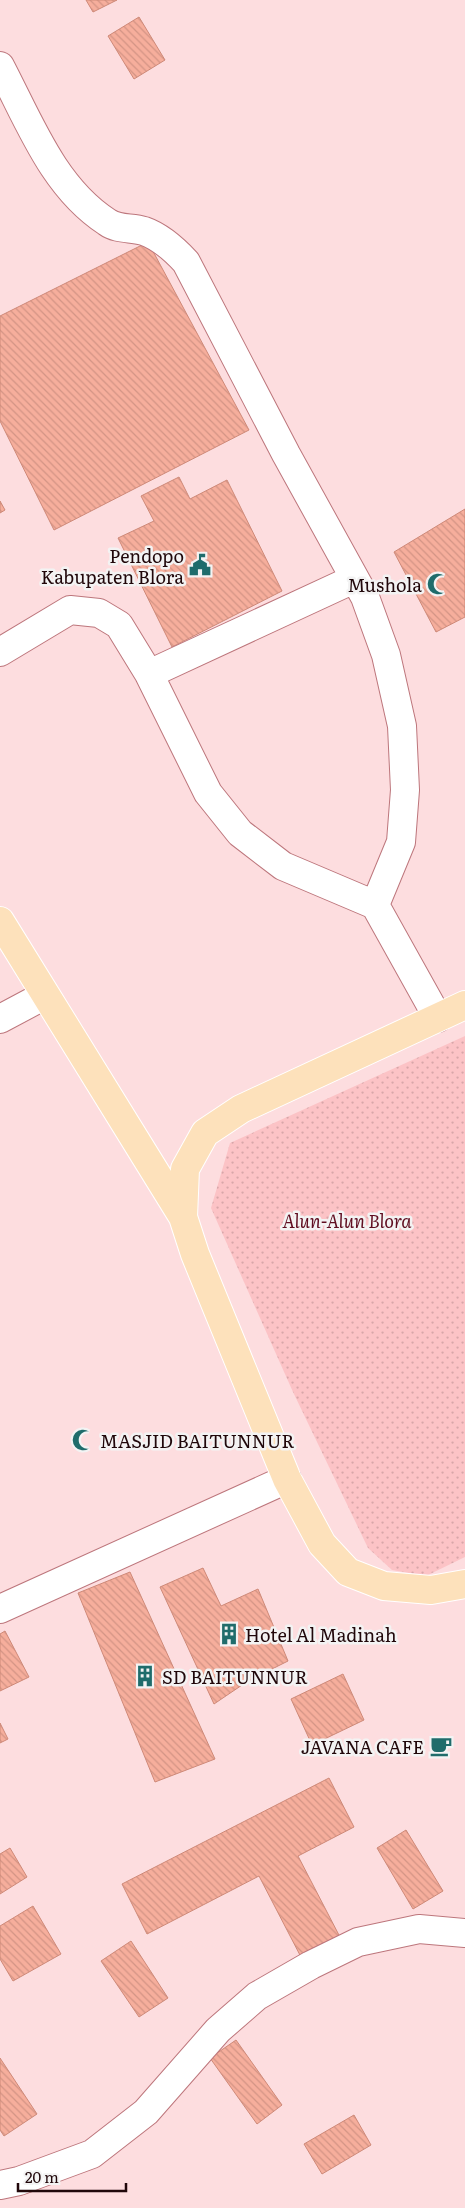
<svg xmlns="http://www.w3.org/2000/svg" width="465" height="2208" viewBox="0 0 465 2208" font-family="Literata,serif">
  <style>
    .grass { fill: url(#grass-dots) }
    .building { fill: url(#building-back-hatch); stroke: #ce8978 }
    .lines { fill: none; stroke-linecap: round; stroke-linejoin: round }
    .minor-casing { stroke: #bd767c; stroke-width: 30 }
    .major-casing { stroke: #fff; stroke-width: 30 }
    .minor { stroke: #fff; stroke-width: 28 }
    .major { stroke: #fde1bb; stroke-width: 28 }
    .labels { text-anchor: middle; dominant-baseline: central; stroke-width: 5; stroke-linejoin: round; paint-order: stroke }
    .poi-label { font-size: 18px; fill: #20070a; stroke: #f3f3f3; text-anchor: end }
    .park-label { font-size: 18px; font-style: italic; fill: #600e21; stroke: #f3f3f3 }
  </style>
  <defs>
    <pattern id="grass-dots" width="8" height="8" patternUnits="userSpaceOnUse" patternTransform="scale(1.25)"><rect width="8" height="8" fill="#fcc3c6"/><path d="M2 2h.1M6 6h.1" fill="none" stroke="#d8a6a9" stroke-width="1.8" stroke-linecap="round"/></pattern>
    <pattern id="building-back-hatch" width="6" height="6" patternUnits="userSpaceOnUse" patternTransform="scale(1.25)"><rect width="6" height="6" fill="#f6ae9c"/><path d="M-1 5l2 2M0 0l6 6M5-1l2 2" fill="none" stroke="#d39485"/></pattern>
  </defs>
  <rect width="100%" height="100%" fill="#fddddf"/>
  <!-- grass -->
  <path class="grass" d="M465 1036V1557L426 1576 392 1570 368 1548 293 1392 211 1208 230 1143Z"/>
  <!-- building -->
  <path class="building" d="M86 0H117L93 12Z
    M139 17 165 60 134 79 108 36Z
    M148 242 249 430 54 530 0 421V316Z
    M179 477 190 499 227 480 282 591 172 647 118 538 154 521 141 496Z
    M0 501 5 510 0 513Z
    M465 509V617L436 632 394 552Z
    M203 1568 221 1606 258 1589 288 1661 248 1681 214 1704 160 1587Z
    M130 1572 215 1759 155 1782 78 1593Z
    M5 1631 29 1677 0 1691V1634Z
    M343 1674 364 1720 312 1745 291 1699Z
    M0 1723 8 1739 0 1743Z
    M329 1778 354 1827 298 1856 341 1939 302 1959 259 1876 147 1934 122 1884Z
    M406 1830 443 1891 413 1909 377 1848Z
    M10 1848 27 1877 0 1894V1854Z
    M33 1906 61 1954 13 1981 0 1959V1926Z
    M131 1941 168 1998 139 2017 101 1961Z
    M236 2040 282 2105 257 2124 210 2058Z
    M0 2058 37 2114 4 2136 0 2130Z
    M354 2115 371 2145 322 2174 304 2144Z"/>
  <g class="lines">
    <!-- minor casing -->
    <g class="minor-casing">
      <path id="minor" d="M0 66C29 121 53 187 107 222 118 230 131 227 144 231 161 237 174 249 186 262L286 454 365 597 386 655 402 726 405 790 401 842 375 905
        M0 652 70 610 99 613 119 625 149 674 208 793 240 833 283 866 375 905 438 1018
        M149 674 354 579
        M0 1019 45 995
        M0 1609 287 1479
        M0 2185 19 2181 92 2154 146 2112 218 2030 257 1996 311 1965 358 1942 419 1929 465 1933"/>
    </g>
    <!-- major casing -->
    <g class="major-casing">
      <path id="major" d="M0 921 183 1217
        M465 1005 241 1109 205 1133 185 1169 183 1217 195 1254 287 1479 322 1544 348 1572 384 1586 431 1590 465 1584"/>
    </g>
    <!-- minor -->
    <use href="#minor" class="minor"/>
    <!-- major -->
    <use href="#major" class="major"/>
  </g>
  <!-- icons -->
  <defs>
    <g id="civic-bare" transform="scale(1.725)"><path d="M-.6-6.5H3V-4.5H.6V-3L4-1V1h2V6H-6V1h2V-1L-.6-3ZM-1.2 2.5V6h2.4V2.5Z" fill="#1f6c6b" stroke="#f3f3f3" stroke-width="2.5" paint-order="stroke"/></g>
    <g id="mosque-bare" transform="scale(1.725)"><path d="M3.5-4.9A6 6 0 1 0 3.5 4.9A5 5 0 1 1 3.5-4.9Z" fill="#1f6c6b" stroke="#f3f3f3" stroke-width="2.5" paint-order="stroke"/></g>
    <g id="building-bare" transform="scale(1.725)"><path d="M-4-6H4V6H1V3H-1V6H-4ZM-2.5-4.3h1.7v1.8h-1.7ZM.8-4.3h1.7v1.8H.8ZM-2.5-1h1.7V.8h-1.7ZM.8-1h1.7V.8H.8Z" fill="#1f6c6b" stroke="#f3f3f3" stroke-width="2.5" paint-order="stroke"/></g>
    <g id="cafe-bare" transform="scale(1.725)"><path d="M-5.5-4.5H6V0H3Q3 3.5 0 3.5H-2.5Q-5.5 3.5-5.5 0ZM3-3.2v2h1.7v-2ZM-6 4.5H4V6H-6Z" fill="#1f6c6b" stroke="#f3f3f3" stroke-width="2.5" paint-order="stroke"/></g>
  </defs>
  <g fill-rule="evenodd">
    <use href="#civic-bare" x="200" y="565"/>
    <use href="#mosque-bare" x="438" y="584"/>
    <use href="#mosque-bare" x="83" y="1440"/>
    <use href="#building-bare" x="229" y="1634"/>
    <use href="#building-bare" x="145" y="1676"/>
    <use href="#cafe-bare" x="441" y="1746"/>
  </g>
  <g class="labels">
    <!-- poi labels -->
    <g class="poi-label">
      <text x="184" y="555">Pendopo<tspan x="184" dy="21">Kabupaten Blora</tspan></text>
      <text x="422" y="584">Mushola</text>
      <text x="100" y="1440" text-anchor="start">MASJID BAITUNNUR</text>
      <text x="245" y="1634" text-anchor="start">Hotel Al Madinah</text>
      <text x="162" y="1676" text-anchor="start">SD BAITUNNUR</text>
      <text x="424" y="1746">JAVANA CAFE</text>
    </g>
    <!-- park labels -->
    <g class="park-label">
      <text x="347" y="1220">Alun-Alun Blora</text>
    </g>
  </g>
  <!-- scale -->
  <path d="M18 2183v8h108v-8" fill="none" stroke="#20070a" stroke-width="2.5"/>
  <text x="25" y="2183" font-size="15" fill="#20070a" stroke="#f3f3f3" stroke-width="4" paint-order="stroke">20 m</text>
</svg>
